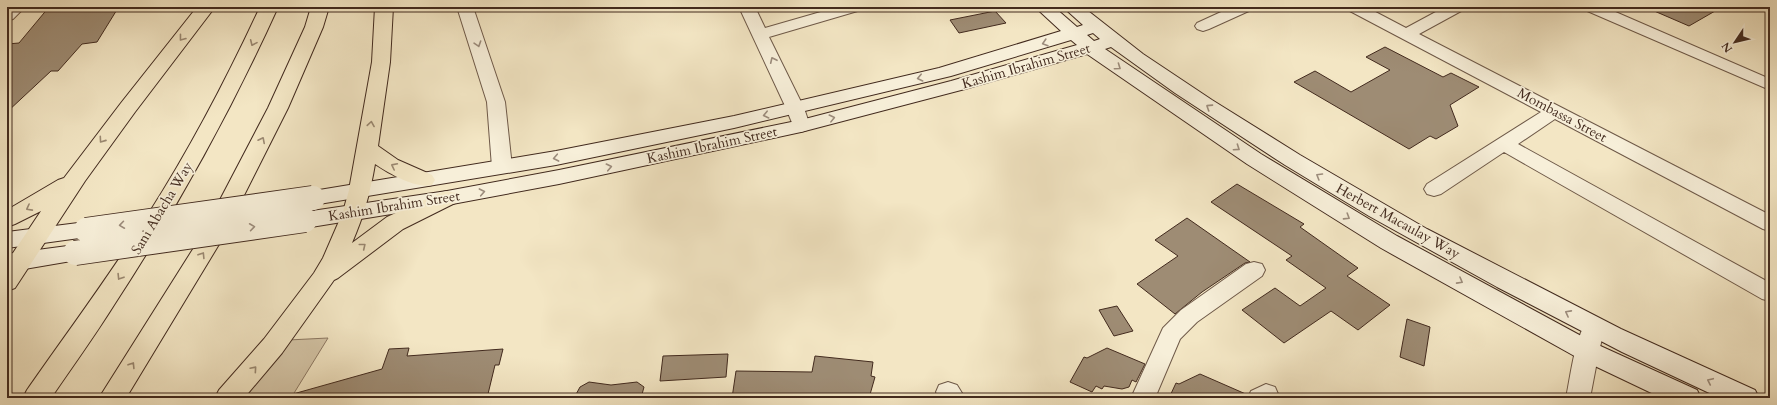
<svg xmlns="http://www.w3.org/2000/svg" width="1777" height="405" viewBox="0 0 1777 405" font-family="Cardo,serif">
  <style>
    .green { fill: #d5c6a8; stroke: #8c7863 }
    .building { fill: #9e8c74; stroke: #422a1e }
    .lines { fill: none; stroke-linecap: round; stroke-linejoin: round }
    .street-casing { stroke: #6e5948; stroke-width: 2 }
    .secondary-casing { stroke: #422a1e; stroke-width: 2 }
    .highway-casing { stroke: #422a1e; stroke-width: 2 }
    .street { fill: #f7efd9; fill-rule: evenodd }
    .secondary { fill: #f7efd9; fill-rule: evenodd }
    .highway { fill: #f3e6c4; fill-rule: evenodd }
    .secondary-bridge-casing { stroke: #422a1e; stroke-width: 26; stroke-linecap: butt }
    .secondary-bridge { stroke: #f7efd9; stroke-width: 24 }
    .oneway { stroke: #9a8871 }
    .oneway2 { stroke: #9c8c7c }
    .labels { text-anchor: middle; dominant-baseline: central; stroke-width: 3.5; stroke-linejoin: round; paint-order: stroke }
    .street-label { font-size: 14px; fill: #422a1e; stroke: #f7efd9 }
  </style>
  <rect width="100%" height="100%" fill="#f3e6c4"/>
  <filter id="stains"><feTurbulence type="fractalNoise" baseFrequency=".005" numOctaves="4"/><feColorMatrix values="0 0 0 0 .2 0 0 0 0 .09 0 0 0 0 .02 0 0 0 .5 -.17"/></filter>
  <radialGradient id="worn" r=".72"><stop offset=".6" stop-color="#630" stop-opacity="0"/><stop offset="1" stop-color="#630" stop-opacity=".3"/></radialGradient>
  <!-- green -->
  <path class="green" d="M328 338 291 398H239L288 340Z"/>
  <!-- building -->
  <path class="building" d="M49 7 118 8 97 42 82 44 58 71H51L7 112V44L19 43Z
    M1645 7H1722L1689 26Z
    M995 11 1006 23 959 33 950 20Z
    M1385 47 1443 77 1451 73 1479 87 1450 105 1458 126 1436 139 1430 136 1409 149 1294 82 1315 71 1351 92 1390 70 1366 57Z
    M1237 184 1304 224 1300 227 1358 268 1347 276 1390 305 1358 330 1331 311 1284 343 1242 310 1275 288 1300 306 1326 288 1286 260 1292 256 1211 202Z
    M1187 218 1250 262 1245 263 1202 292 1175 314 1137 284 1178 256 1155 240Z
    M1117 306 1133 331 1114 336 1099 310Z
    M1407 319 1430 327 1424 366 1400 357Z
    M409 348 407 356 503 349 499 365H495L488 394 432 398H294L293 394 382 369 389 349Z
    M1107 348 1145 364 1136 382 1132 380 1129 387 1122 389 1104 386 1102 389 1096 386 1092 392 1070 382 1084 357 1087 358Z
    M728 354 726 377 660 381 663 356Z
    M815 356 873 362 871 376 875 377 869 398H732L736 371 812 372Z
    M1200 374 1248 395 1247 398H1169L1176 383 1179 384Z
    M589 382 611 385 637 382 644 387 641 398H574L580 387Z"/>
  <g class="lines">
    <!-- street casing -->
    <g class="street-casing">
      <path id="street" d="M25 7 13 19 7 21 8 7Z
        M457 7H473L505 102 512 167 509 171 502 173 495 171 492 167 487 102Z
        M739 7H755L765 28 838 7H863L861 10 769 37 804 108 810 126 807 130 801 132 795 130 786 108Z
        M1232 7H1253L1251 10 1209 29 1203 31 1197 29 1195 26 1197 23Z
        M1346 7H1366L1406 28 1445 7H1465L1463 10 1419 34 1770 215V231L1763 229 1555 119 1518 144 1770 283V301L1762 299 1504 152 1441 194 1434 196 1427 194 1424 189 1427 184 1541 112 1348 10Z
        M1583 7H1604L1770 79V90L1585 10Z
        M1254 262 1262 264 1265 270 1262 276 1197 322 1180 339 1155 398H1131L1163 328 1181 310 1246 264Z
        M1594 318 1602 321 1605 327 1599 351 1590 398H1566C1571 373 1574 344 1586 321Z
        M948 382 957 385 965 398H939L936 392 939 385Z
        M1266 384 1275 387 1278 394 1276 398H1248L1251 391Z"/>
    </g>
    <!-- secondary casing -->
    <g class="secondary-casing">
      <path id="secondary" d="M1035 7H1054L1077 27 1083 25 1063 7H1083L1143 54 1212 100 1300 155 1427 229 1621 329 1755 390 1759 398H1720L1622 352 1497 287 1369 216 1285 165 1175 93 1111 47 1105 49 1261 154 1397 236 1596 344 1697 390 1701 398H1662L1578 358 1381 248 1247 164 1087 54 965 89 801 132 559 184 447 205 305 228 297 226 294 220 297 214 305 212 447 191 559 170 801 120 951 81 1077 45 1071 40 951 76 734 128 556 165 313 205 305 203 302 198 305 193 313 191 556 151 734 116 939 68 1061 31ZM1093 33 1100 39 1094 41 1087 35Z
        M86 222 94 224 97 230 94 236 7 248V232Z
        M75 245 83 247 87 253 83 259 7 272V254Z"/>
    </g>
    <!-- highway casing -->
    <g class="highway-casing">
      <path id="highway" d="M197 7H215L135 112 85 181 15 288 7 291V262L41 211 15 224 7 227V210L58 180 64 178 121 103Z
        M260 7H278C231 111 176 210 114 305 94 337 72 367 51 398H23L27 390C68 331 111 274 149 213 191 147 227 78 260 7Z
        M311 7H329L323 27 288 108 221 241 126 398H99L200 238 268 108 305 27Z
        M375 7H393L390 62 378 146 398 160 432 175 435 180 432 185C416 189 388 173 375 164 370 194 364 215 352 243L387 217 439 193 447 191 455 193 458 198 455 203 403 229 338 278 334 280 282 353 244 398H215L219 390 264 339 314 273 323 258 343 212 349 190 372 62Z"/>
    </g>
    <!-- street -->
    <use href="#street" class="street"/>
    <!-- secondary -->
    <use href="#secondary" class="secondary"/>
    <!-- highway -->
    <use href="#highway" class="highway"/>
    <!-- secondary-bridge casing -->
    <g class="secondary-bridge-casing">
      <path id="secondary-bridge" d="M86 230 313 198
        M75 253 305 220"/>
    </g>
    <!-- secondary-bridge -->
    <use href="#secondary-bridge" class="secondary-bridge"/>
  </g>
  <!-- one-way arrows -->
  <defs><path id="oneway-chevron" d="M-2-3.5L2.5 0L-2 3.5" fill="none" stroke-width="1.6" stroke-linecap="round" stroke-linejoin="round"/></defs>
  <g class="oneway">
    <use href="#oneway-chevron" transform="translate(182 38) rotate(128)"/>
    <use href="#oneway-chevron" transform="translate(253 43) rotate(114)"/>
    <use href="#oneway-chevron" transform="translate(371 124) rotate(-81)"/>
    <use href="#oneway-chevron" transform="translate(102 140) rotate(125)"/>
    <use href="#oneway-chevron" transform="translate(262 140) rotate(-63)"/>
    <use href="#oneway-chevron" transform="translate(394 166) rotate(-153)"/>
    <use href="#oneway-chevron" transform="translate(29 208) rotate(152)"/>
    <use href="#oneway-chevron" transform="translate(363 246) rotate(-39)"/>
    <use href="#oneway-chevron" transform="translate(202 255) rotate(-58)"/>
    <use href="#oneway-chevron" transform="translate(120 277) rotate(122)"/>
    <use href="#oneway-chevron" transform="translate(132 365) rotate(-58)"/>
    <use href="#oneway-chevron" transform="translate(254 369) rotate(-49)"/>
  </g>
  <g class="oneway2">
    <use href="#oneway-chevron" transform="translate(1045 43) rotate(163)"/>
    <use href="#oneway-chevron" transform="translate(478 44) rotate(72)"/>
    <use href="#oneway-chevron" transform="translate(773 60) rotate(-115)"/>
    <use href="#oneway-chevron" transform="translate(1118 67) rotate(35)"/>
    <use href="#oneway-chevron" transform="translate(920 78) rotate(167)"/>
    <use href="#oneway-chevron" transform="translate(1209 107) rotate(-147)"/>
    <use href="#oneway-chevron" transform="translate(766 115) rotate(167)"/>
    <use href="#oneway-chevron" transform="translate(832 118) rotate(-14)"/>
    <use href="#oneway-chevron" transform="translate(1237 148) rotate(34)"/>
    <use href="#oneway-chevron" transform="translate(556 158) rotate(169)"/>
    <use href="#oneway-chevron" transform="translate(609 167) rotate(-12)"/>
    <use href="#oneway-chevron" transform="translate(1319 176) rotate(-149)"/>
    <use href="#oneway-chevron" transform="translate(482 192) rotate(-11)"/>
    <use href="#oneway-chevron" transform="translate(1347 217) rotate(32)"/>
    <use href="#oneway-chevron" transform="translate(122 225) rotate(172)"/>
    <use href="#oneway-chevron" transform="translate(252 227) rotate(-8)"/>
    <use href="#oneway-chevron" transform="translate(1460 281) rotate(29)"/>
    <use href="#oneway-chevron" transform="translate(1568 313) rotate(-152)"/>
    <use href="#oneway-chevron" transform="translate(1710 381) rotate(-155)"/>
  </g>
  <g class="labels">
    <!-- street labels -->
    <g class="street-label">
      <text transform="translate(1026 66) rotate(-16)">Kashim Ibrahim Street</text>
      <text transform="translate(1562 115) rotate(28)">Mombassa Street</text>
      <text transform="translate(712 145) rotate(-12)">Kashim Ibrahim Street</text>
      <text transform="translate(394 206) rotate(-9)">Kashim Ibrahim Street</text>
      <text transform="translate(162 208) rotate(-59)">Sani Abacha Way</text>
      <text transform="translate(1398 221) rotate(29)">Herbert Macaulay Way</text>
    </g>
  </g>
  <!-- margin -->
  <rect width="1777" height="405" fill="none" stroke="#f3e6c4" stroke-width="24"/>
  <rect x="8" y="8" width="1761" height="389" fill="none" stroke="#422a1e" stroke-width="2"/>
  <rect x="12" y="12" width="1753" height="381" fill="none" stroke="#422a1e"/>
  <!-- north arrow -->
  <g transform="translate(1735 42) rotate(235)" stroke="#f7efd9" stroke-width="3" paint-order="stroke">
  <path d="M0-3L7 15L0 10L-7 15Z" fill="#422a1e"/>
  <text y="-6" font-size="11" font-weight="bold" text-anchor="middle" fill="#422a1e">N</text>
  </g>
  <rect width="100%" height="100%" filter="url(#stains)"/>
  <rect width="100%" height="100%" fill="url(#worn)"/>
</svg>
